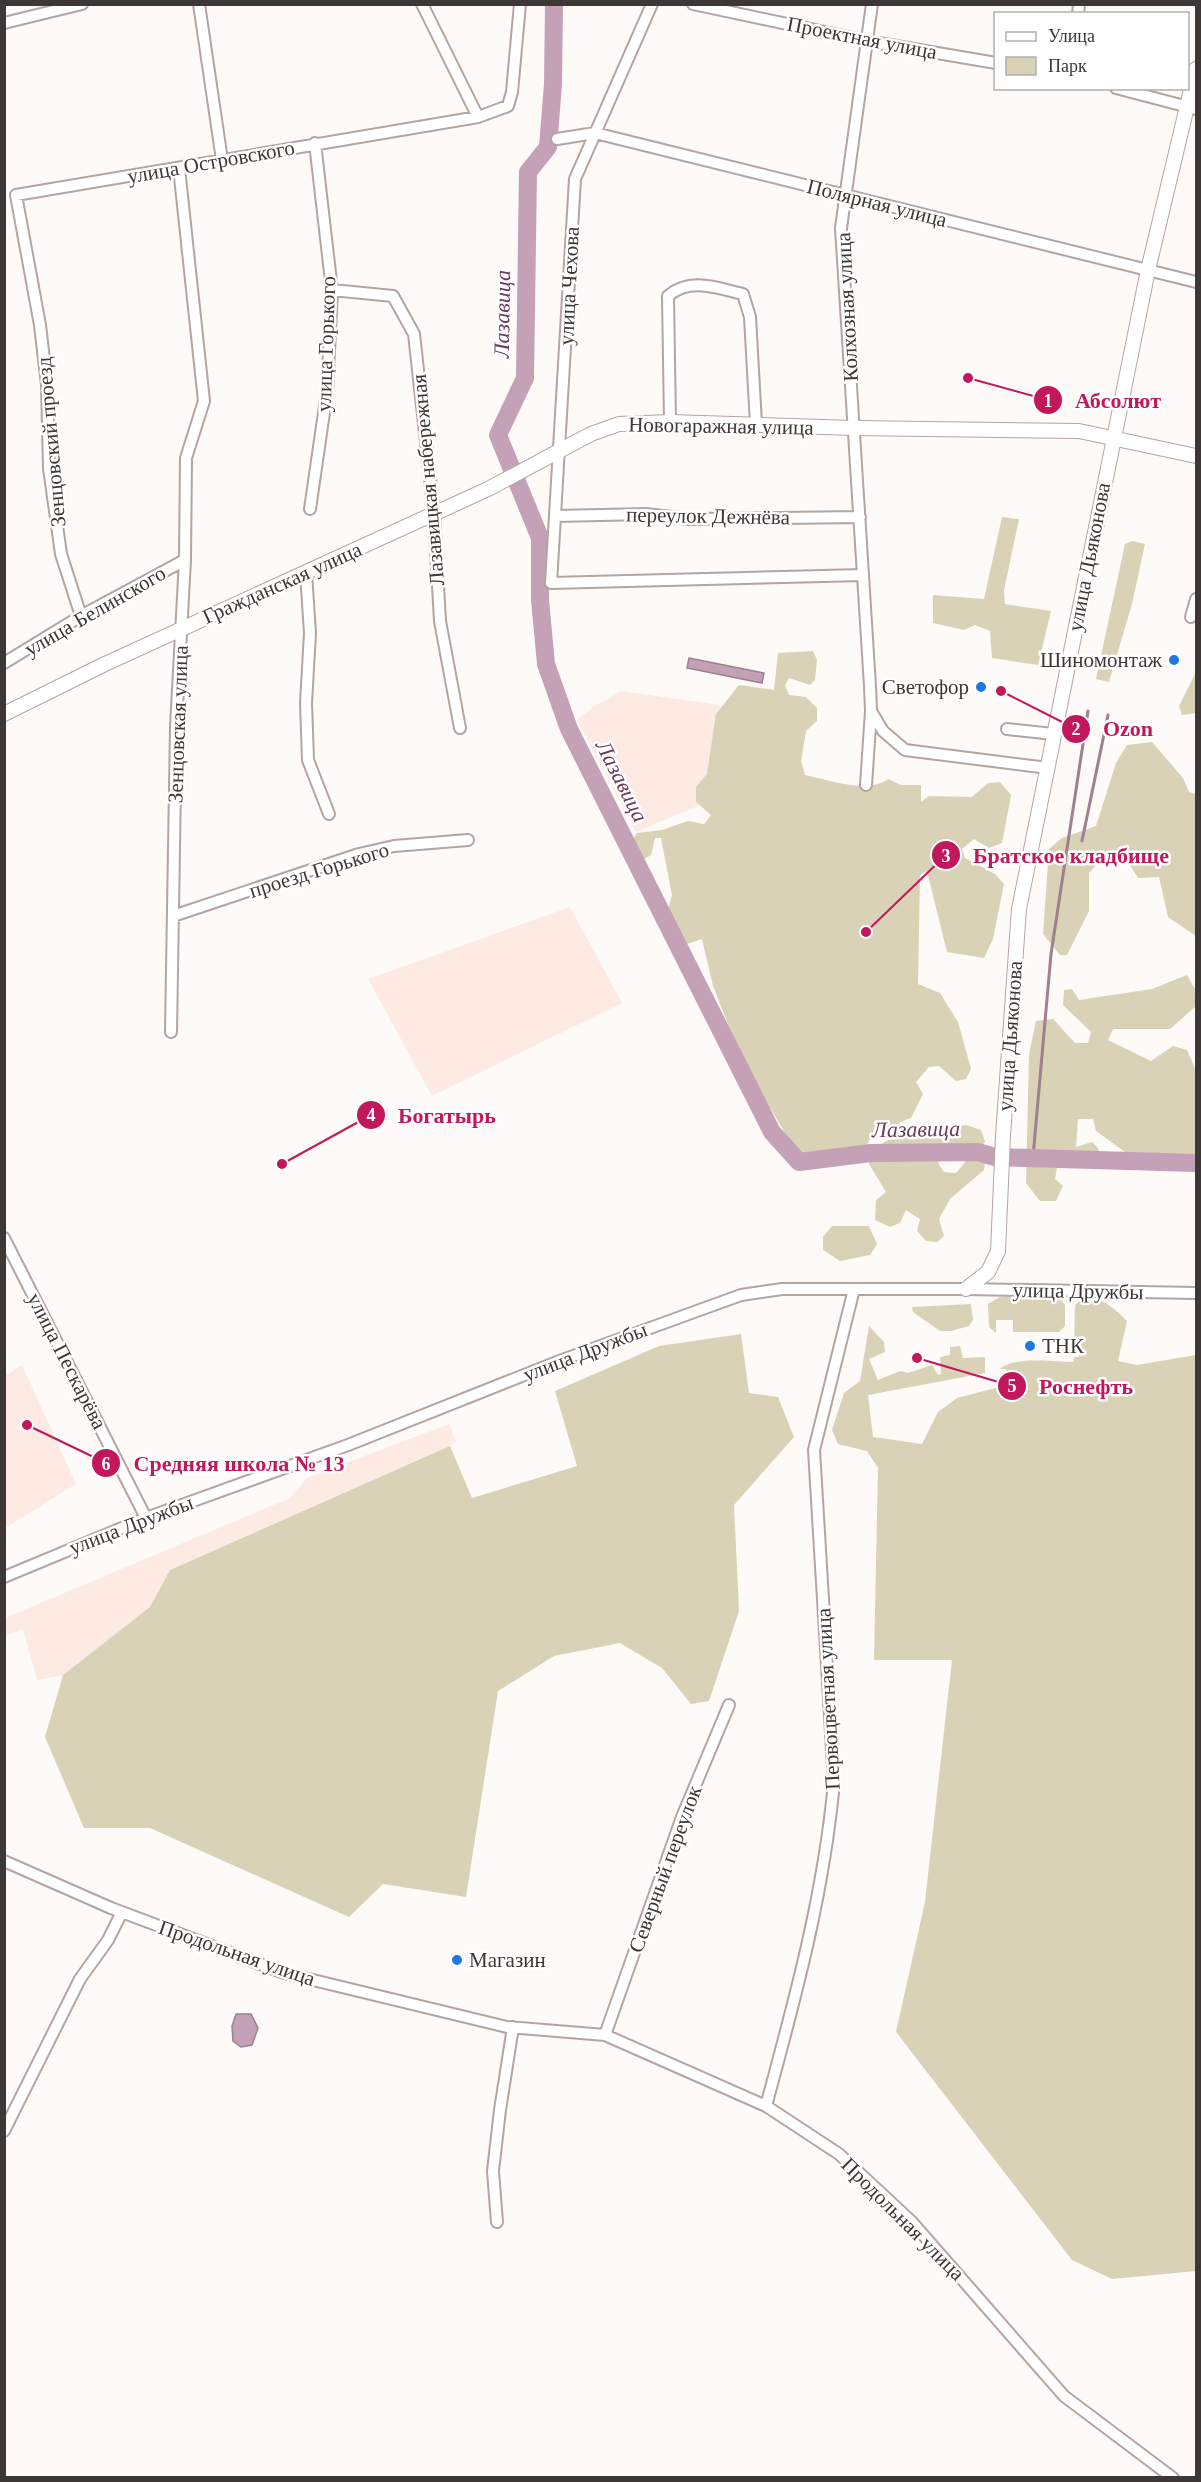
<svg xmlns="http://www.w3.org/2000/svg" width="1201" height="2482" viewBox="0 0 1201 2482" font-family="Georgia,serif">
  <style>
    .built { fill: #fdeae3 }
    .green { fill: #d9d2b6 }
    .water { fill: #c4a1b6; stroke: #9c818f; stroke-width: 1.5 }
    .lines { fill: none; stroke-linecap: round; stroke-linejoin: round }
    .stream { stroke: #9c818f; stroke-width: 3 }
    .river { stroke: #c4a1b6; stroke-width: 18 }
    .street-casing { stroke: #b4a5a0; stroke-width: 14 }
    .secondary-casing { stroke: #b4a5a0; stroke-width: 16 }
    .street { stroke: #fff; stroke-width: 10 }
    .secondary { stroke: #fff; stroke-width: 14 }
    .poi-dot { fill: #1d79e2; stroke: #fff; stroke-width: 2 }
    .labels { text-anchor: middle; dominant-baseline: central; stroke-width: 5; stroke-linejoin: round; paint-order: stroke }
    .street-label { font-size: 21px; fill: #3d3735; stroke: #fff }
    .poi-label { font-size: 21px; fill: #3d3735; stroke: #fff; text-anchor: end }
    .water-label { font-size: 22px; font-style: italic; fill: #6c3c5b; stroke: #fff }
    .leader { fill: none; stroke: #c2185b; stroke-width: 2 }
    .callout-dot { fill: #c2185b; stroke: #fff; stroke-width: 2 }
    .mark-label { font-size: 18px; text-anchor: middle; font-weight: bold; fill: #fff }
    .callout-label { font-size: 22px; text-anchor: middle; font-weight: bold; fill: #c2185b; stroke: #fff; stroke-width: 5; stroke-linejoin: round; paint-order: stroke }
  </style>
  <rect width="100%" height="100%" fill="#fdfaf8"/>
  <!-- built -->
  <path class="built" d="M621 691 720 705 724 795 636 832 577 720 593 707Z
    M570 907 622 1003 432 1096 368 979Z
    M22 1365 76 1484 5 1528V1376Z
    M449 1424 456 1441 450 1446 170 1570 150 1607 63 1675 37 1680 23 1629 5 1636V1618L290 1498 307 1478Z"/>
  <!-- green -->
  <path class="green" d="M1002 517 1019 519 1004 590 1005 604 1051 611 1038 665 992 658 990 631 975 625 964 630 933 623V595L984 599Z
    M1132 541 1145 544 1132 604 1109 682 1096 679 1125 544Z
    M813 651 817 660 815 680 810 685 789 678 785 685 789 695 806 697 817 708V721L806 731 801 761 805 775C828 780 868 794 888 779L901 785H921V802L929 796 972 797 988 783 1000 782 1011 795 1002 843 989 848 974 839 962 849 965 858 995 874 1004 884 993 939 984 958 947 952 927 871 920 875 918 984 940 993 958 1022 971 1069 966 1079 956 1081 939 1066 929 1067 916 1082 923 1094 911 1118C895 1123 886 1133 870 1139L864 1151 851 1150 798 1156 771 1109 758 1101 713 986 702 939 687 944 678 940 668 910 672 895 661 838H655L651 855 643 860 634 853 632 841 637 833 662 830 688 821 704 824 711 815 696 802V787L707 774 716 714 739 685 774 690 778 653Z
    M1196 672V713L1182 715 1179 706Z
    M1152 742 1183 778 1189 792 1196 794V936L1168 917 1159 877 1138 878 1123 854 1108 852 1089 873V911L1067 955H1060L1043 934 1049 849 1062 838 1096 826 1116 763 1127 745Z
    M1187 975 1196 991V1006L1170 1029H1113L1108 1040 1151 1061 1173 1046 1187 1050 1196 1071V1160L1193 1157 1125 1152 1096 1131 1093 1119H1078L1076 1147 1092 1142 1099 1149 1096 1162 1057 1168 1055 1179 1063 1186 1056 1201H1040L1026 1183 1029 1054 1036 1021 1053 1019 1075 1043H1088L1091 1032 1063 1005 1064 990 1072 989 1079 1000 1152 989Z
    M966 1125 981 1130 985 1142 980 1148 942 1149 938 1163 944 1172 956 1173 967 1160 976 1155 985 1161 984 1170 950 1199 939 1219 944 1236 937 1242 926 1241 917 1231 920 1219 906 1210 900 1223 890 1227 875 1220 876 1200 886 1192 869 1164 871 1150 900 1133Z
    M832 1226H869L877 1244 870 1255 840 1261 823 1250V1237Z
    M1000 1297H1058L1065 1305V1326L1059 1332H1013V1320H996V1333L989 1327 988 1304Z
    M1084 1297C1100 1296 1116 1309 1127 1321L1118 1361 1137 1365 1196 1355V2271L1112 2279 1072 2260 896 2032 925 1902 952 1660H874L878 1468 867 1451 838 1444 832 1430 844 1393 860 1381 869 1326 884 1342 885 1352 869 1359 878 1380 900 1371 908 1373 932 1365 938 1375 941 1374 940 1357 950 1355V1347L960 1346 963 1358 985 1357V1373L868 1395 873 1437 922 1444 938 1412 957 1398 1007 1385 1006 1369H1000C1014 1356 1055 1362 1074 1362V1357H1079V1348L1074 1347 1075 1305Z
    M971 1304 973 1320 969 1326 951 1331H940L913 1312 912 1307Z
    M741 1334 749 1393 778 1397 794 1437 734 1505 739 1611 709 1701 691 1704 662 1668 620 1643 554 1656 498 1691 466 1897 383 1884 349 1917 150 1828H84L45 1737 63 1675 150 1607 170 1570 450 1446 472 1498 577 1466 555 1391 659 1346Z"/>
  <!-- water -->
  <path class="water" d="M689 658 764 673 762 683 687 668Z
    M236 2014H251L258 2028 252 2045 241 2047 233 2041 232 2026Z"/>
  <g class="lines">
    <!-- stream -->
    <path class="stream" d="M1082 841 1108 715
      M1033 1157 1051 954 1088 711"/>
    <!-- river -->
    <path class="river" d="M554 4 553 84 548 147 528 172 525 378 498 435 540 538V600L546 664 569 729 772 1132 799 1162 871 1153 978 1152 995 1157 1196 1163"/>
    <!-- street casing -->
    <g class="street-casing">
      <path id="street" d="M199 4 222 160
        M422 4 478 117
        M652 4 575 179 551 583 863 575
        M693 4 867 41 996 63
        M1078 14 1079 4
        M4 23 82 4
        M1116 88 1196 109
        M557 139 595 133 1196 282
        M332 290 393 296 414 334 434 514 440 621 460 728
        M670 422 668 296C690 277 717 288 743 294L750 317 756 424
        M310 509 327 392 332 290 315 143
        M555 516 646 514 690 519 860 517
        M306 573 310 633 306 703 308 760 329 814
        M81 616 61 554 49 468 47 385 40 325 16 195 478 117 508 106 512 92 520 4
        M1191 617 1196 599
        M4 663 81 616 185 560
        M871 711 883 731 905 750 1048 768
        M1007 729 1054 734
        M866 785 871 711 870 686 841 228 872 4
        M173 916 359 854 394 846 468 840
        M171 1032 176 726 185 560 186 458 204 401 179 168
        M4 1238 146 1518
        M4 1577 146 1518 348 1445 562 1360 741 1295 782 1289H966L1196 1293
        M4 1861 111 1908 284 1973 507 2027 605 2035 766 2106 839 2154 912 2222 1064 2396 1173 2478
        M605 2035 682 1817 729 1705
        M766 2106C795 1999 824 1893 834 1782L814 1450 854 1289
        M4 2131 80 1979 108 1940 122 1912
        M497 2222 493 2171 500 2110 513 2027"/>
    </g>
    <!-- secondary casing -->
    <g class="secondary-casing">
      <path id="secondary" d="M4 714 105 664 488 489 591 434 619 424 670 422 854 428 1079 431 1196 456
        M966 1289 988 1272 998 1251 1003 1136 1019 909 1148 270 1196 69"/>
    </g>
    <!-- street -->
    <use href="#street" class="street"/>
    <!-- secondary -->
    <use href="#secondary" class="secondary"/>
  </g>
  <!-- markers -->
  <g class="poi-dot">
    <circle cx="1174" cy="660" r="6"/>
    <circle cx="981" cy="687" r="6"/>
    <circle cx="1030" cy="1346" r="6"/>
    <circle cx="457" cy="1960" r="6"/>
  </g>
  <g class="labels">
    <!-- street labels -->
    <g class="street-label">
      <text transform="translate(862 38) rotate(11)">Проектная улица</text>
      <text transform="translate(211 162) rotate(-10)">улица Островского</text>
      <text transform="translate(877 203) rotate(14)">Полярная улица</text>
      <text transform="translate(569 286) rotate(-87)">улица Чехова</text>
      <text transform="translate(847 307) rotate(-93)">Колхозная улица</text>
      <text transform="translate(326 344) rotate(-88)">улица Горького</text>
      <text transform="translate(721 426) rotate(1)">Новогаражная улица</text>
      <text transform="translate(51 442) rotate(-95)">Зенцовский проезд</text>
      <text transform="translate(428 480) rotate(-95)">Лазавицкая набережная</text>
      <text transform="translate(708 516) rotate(1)">переулок Дежнёва</text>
      <text transform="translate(1089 557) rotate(-79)">улица Дьяконова</text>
      <text transform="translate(282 583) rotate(-24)">Гражданская улица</text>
      <text transform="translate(95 611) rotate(-30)">улица Белинского</text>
      <text transform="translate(178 724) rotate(-88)">Зенцовская улица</text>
      <text transform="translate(319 870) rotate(-17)">проезд Горького</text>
      <text transform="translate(1010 1036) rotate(-86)">улица Дьяконова</text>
      <text transform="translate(1078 1291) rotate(1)">улица Дружбы</text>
      <text transform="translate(585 1352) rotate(-21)">улица Дружбы</text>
      <text transform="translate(67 1361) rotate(63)">улица Пескарёва</text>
      <text transform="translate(131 1525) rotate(-21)">улица Дружбы</text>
      <text transform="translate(828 1699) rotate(-93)">Первоцветная улица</text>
      <text transform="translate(665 1869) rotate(-70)">Северный переулок</text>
      <text transform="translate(237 1953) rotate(19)">Продольная улица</text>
      <text transform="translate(903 2219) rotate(45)">Продольная улица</text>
    </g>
    <!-- poi labels -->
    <g class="poi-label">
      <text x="1162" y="660">Шиномонтаж</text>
      <text x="969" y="687">Светофор</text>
      <text x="1042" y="1346" text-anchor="start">ТНК</text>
      <text x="469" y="1960" text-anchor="start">Магазин</text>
    </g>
    <!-- water labels -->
    <g class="water-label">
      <text transform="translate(502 314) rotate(-89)">Лазавица</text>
      <text transform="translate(622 781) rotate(63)">Лазавица</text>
      <text transform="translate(916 1129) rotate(-1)">Лазавица</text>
    </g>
  </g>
  <!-- callouts -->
  <path class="leader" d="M968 378L1048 400M1001 691L1076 729M866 932L946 855M282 1164L371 1115M917 1358L1012 1386M27 1425L106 1463"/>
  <g class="callout-dot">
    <circle cx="968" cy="378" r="6"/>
    <circle cx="1001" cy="691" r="6"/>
    <circle cx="866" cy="932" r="6"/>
    <circle cx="282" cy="1164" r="6"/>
    <circle cx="917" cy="1358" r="6"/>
    <circle cx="27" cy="1425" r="6"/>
    <circle cx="1048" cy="400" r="15"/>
    <circle cx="1076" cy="729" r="15"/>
    <circle cx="946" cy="855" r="15"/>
    <circle cx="371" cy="1115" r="15"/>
    <circle cx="1012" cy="1386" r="15"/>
    <circle cx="106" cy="1463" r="15"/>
  </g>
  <g class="mark-label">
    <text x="1048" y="407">1</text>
    <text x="1076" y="735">2</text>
    <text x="946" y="862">3</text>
    <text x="371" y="1121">4</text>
    <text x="1012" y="1392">5</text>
    <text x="106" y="1470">6</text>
  </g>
  <g class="callout-label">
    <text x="1118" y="408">Абсолют</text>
    <text x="1128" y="736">Ozon</text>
    <text x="1071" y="863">Братское кладбище</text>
    <text x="447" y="1123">Богатырь</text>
    <text x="1086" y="1394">Роснефть</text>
    <text x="239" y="1471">Средняя школа № 13</text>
  </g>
  <!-- border -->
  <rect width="1201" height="2482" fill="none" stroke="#3d3735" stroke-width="12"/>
  <!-- legend -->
  <rect x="994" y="12" width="195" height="78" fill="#ffffff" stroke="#b1afae" stroke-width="1.5"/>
  <rect x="1006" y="32" width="30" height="9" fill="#ffffff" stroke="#b1afae" stroke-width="1.5"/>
  <text x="1048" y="42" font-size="18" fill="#3d3735">Улица</text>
  <rect x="1006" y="57" width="30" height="18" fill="#d9d2b6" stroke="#b1afae" stroke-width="1.5"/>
  <text x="1048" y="72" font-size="18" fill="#3d3735">Парк</text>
</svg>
